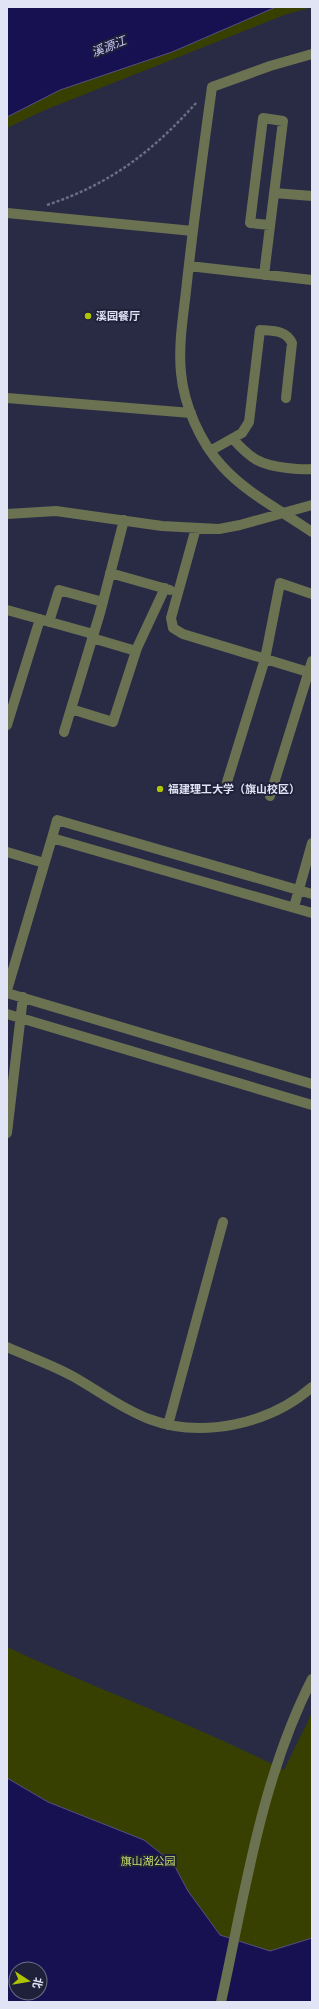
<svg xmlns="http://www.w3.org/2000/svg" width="319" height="2009" viewBox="0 0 319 2009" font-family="'Source Sans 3','Noto Sans SC',sans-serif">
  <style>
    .green { fill: #374000; fill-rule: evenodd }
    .water { fill: #181151; stroke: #545082; fill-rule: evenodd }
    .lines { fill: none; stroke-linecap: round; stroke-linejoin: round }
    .path { stroke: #6b6d84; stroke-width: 2.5; stroke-dasharray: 3 2; stroke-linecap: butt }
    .minor { stroke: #6b7251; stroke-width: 10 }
    .poi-dot { fill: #afc504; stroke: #1f213a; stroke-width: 1.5 }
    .labels { text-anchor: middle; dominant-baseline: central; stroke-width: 4; stroke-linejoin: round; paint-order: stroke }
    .poi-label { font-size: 11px; font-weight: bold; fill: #e1e4f5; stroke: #1f213a; text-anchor: start }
    .park-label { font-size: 11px; fill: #c9dc6b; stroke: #1f213a }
    .water-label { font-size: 12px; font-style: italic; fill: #c8cdf5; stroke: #1f213a }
  </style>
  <rect width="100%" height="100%" fill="#292b45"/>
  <!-- green -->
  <path class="green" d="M7 7H312L284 15 166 62 45 110 7 128Z
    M7 1647C98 1690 194 1724 284 1770L312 1713V2002H7ZM16 1969H40V1993H16Z"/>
  <!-- water -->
  <path class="water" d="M7 7H276L172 52 60 90 7 117Z
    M7 1778 48 1802 144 1840 173 1863 188 1891 220 1935 270 1951 312 1938V2002H7ZM16 1969H40V1993H16Z"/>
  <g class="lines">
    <!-- path -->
    <path class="path" d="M47 205C111 184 153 151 197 102"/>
    <!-- minor -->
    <path class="minor" d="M312 54 270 66 212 87C203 152 194 217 187 282 184 312 178 343 181 373 184 405 200 442 222 466 246 493 282 511 312 532
      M274 193 312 196
      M7 213 193 231
      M189 266 312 280
      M264 275 283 121 263 118 250 223 270 225
      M7 398 191 413
      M233 439C251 459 260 465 287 468 295 469 303 470 312 469
      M210 451 242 433 249 422 260 330C273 331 286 330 292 343L286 398
      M7 514 56 511 162 526 219 529 240 525 312 505
      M196 528 171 618 173 628 183 634 308 672
      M110 573 170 590
      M7 610 93 634
      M49 622 59 590 103 602
      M92 638 136 651
      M71 709 113 722 137 648 165 588
      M7 725 40 619
      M64 732 100 613 124 520
      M227 782 265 659 280 583 312 594
      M270 796 312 661
      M52 838 57 820 312 894
      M7 852 44 863
      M294 907 312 843
      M7 990 52 838 312 913
      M7 993 312 1084
      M7 1014 312 1105
      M7 1133 23 997
      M7 1347C29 1357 53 1365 74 1377 99 1391 122 1409 149 1419 202 1439 270 1424 312 1387
      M168 1425 223 1222
      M221 2002C245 1893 261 1779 312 1679"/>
  </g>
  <!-- markers -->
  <g class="poi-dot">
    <circle cx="88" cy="316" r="4"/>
    <circle cx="160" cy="789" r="4"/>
  </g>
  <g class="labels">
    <!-- poi labels -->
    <g class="poi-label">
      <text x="96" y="316">溪园餐厅</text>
      <text x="168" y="789">福建理工大学（旗山校区）</text>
    </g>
    <!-- park labels -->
    <g class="park-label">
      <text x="148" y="1861">旗山湖公园</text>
    </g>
    <!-- water labels -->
    <g class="water-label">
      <text transform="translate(109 47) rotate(-21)">溪源江</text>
    </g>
  </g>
  <!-- border -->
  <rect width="319" height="2009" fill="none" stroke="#e1e4f5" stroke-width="16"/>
  <!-- north arrow -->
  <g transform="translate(28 1981) rotate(102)"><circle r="19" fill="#1f213a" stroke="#6d6f85"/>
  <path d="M0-3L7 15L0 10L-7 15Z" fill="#afc504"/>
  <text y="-6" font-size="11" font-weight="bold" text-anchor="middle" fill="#e1e4f5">北</text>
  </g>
</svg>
